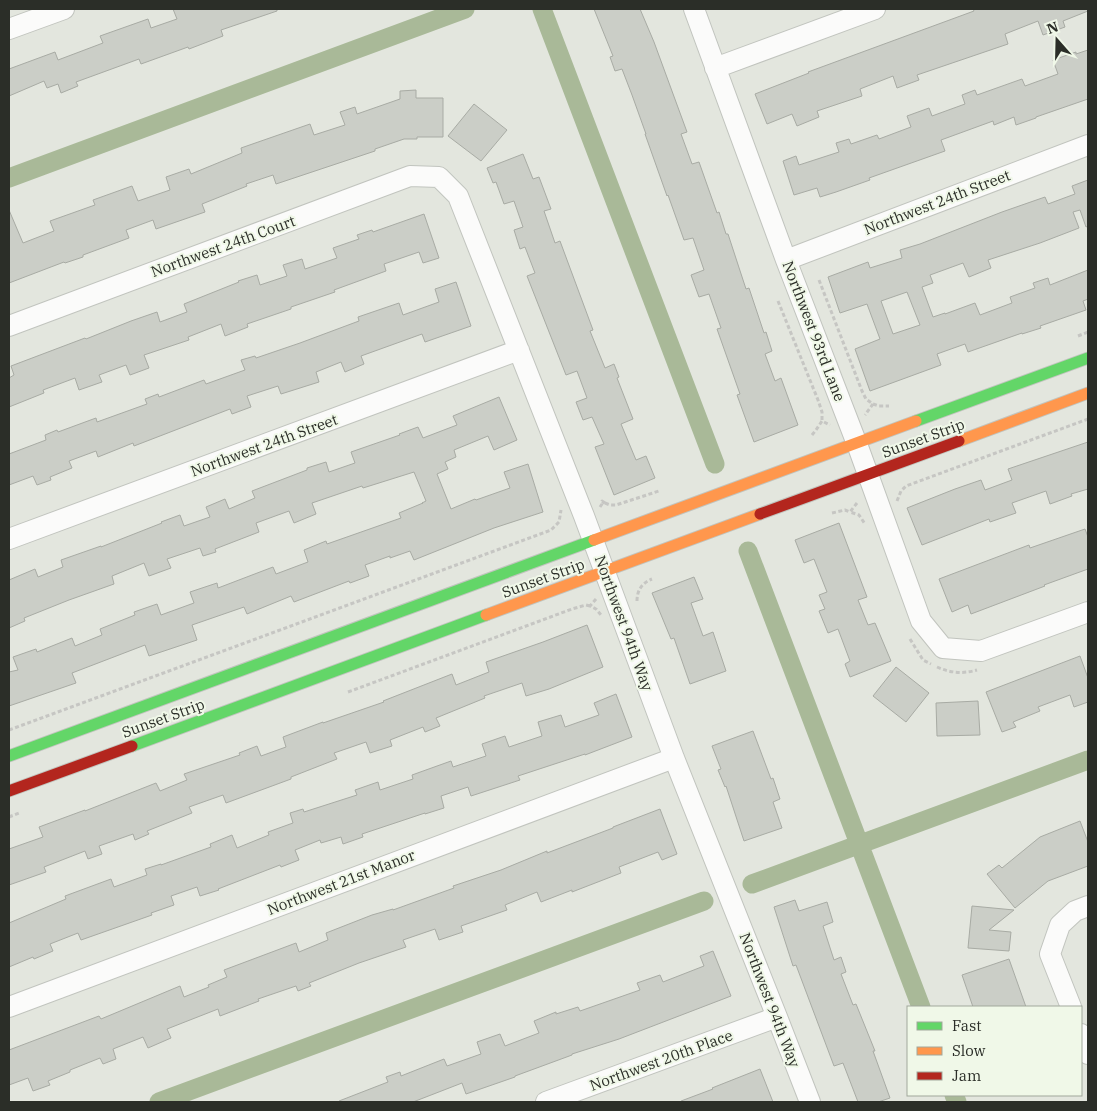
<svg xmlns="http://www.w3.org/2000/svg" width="1097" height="1111" viewBox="0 0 1097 1111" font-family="'IBM Plex Serif',serif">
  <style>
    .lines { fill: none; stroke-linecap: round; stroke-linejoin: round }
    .canal { stroke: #a9b998; stroke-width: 19 }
    .building { fill: #cbcec7; stroke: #a8aba4; fill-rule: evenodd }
    .street-casing { stroke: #c1c4be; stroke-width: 22 }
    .fast-casing { stroke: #c1c4be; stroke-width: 13 }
    .slow-casing { stroke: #c1c4be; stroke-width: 13 }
    .jam-casing { stroke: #c1c4be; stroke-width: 13 }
    .path { stroke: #c6c6c3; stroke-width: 3; stroke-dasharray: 4 2.5; stroke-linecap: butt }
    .street { stroke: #fbfbfa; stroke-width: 20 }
    .fast { stroke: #63d668; stroke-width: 11 }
    .slow { stroke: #ff974d; stroke-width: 11 }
    .jam { stroke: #b3261e; stroke-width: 11 }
    .labels { text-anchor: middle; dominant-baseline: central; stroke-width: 4; stroke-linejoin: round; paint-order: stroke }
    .street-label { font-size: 15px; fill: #2b2e28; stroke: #f0f8e8 }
  </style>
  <rect width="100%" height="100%" fill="#e3e6de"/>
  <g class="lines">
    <!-- canal -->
    <path class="canal" d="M542 9 715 464
      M9 178 465 9
      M748 551 921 1007
      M752 884 1088 760
      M954 1095 957 1102
      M159 1102 704 901"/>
  </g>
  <!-- building -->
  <path class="building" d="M173 9H277V11L221 30 223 36 189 49 188 47 141 64 139 59 76 82 78 86 61 93 58 84 47 88 44 81 9 96V69L55 52 58 60 103 43 100 36 148 19 151 28 177 19Z
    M594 9H640L654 42 687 132 681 134 692 164 699 162 717 213 719 212 726 234H728L746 289 749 288 764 333 766 332 772 351 765 354 775 381 781 378 798 425 754 442 737 395 740 394 717 329 721 328 709 294 699 297 691 275 704 270 693 238 684 240 668 195 667 196 645 134H646L632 95 622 69 615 71 610 57 613 56Z
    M973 9H1088V11L1063 21 1065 27 1043 35 1038 21 1005 34 1008 44 917 75 919 80 897 88 893 76 860 89 862 96 817 111 819 117 797 126 792 114 767 124 755 94 809 73 808 72 974 11Z
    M1088 50V99L1036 117V118L1016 125 1014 117 994 125 993 121 941 140 945 151 869 178 870 180 836 192 820 197 817 188 794 195 783 161 796 156 799 165 839 152 836 143 849 139 851 144 877 135 879 139 911 127 907 116 929 108 932 116 965 104 962 95 975 90 977 95 1022 79 1025 86 1058 74 1053 60 1076 52V54Z
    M416 90V98H443V137H417V139H404L375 149V151L276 184 273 175 246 184 247 186 202 204 205 212 156 229 153 220 126 230 129 238 83 255V257L65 263 64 262 9 283V210L23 243 54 231 50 221 95 205 93 200 132 186 138 201 170 190 166 177 189 169 191 174 242 153 241 148 310 124 314 135 345 125 340 112 355 107 357 114 400 99V91Z
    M474 104 507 130 481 161 448 136Z
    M523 154 533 179 539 177 551 209 544 211 555 243 560 241 593 330 590 331 605 368 614 364 619 377 617 378 633 419 621 424 636 460 646 456 655 478 614 495 595 447 604 444 592 417 583 420 576 402 587 398 577 371 566 375 527 276 535 273 525 247 520 249 514 230 523 227 514 201 504 204 496 182 493 183 487 168Z
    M1088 180V226L1086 227 1080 210 1073 212 1079 228 1040 243 988 260 991 268 969 277 963 263 930 275 933 283 922 287 933 317 945 313V314L975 303 980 315 1012 303 1010 297 1035 288 1033 283 1048 278 1050 285 1088 270V299L1083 301 1086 310 1040 326 1041 328 1022 334V333L968 352 965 344 937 354 941 365 870 391 855 349 880 339 867 304 840 313 828 277 868 262 870 268 902 258 900 250 920 244 1002 212 1045 197 1048 204 1075 194 1072 186ZM907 292 920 325 893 334 881 301Z
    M424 214 439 258 423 263 419 252 384 264 386 271 334 290 335 292 291 307V309L247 324 248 327 225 336 221 324 188 337 189 340 144 355 149 368 130 375 126 365 99 375 102 382 79 390 75 378 43 390 44 393 9 407V378L14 375 11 366 85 338 86 339 131 321 157 312 160 322 187 312 184 304 239 282 238 281 257 275 260 285 287 276 283 265 302 259 305 269 337 258 333 248 359 239 357 235 372 230 373 232Z
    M456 282 471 326 425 342 422 334 361 356 364 364 345 372 341 362 316 372 319 382 281 394 278 386 247 396 251 407 232 414 230 409 134 446 133 443 98 457 96 451 69 461 72 468 50 477 51 480 37 485 33 476 9 485V454L46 440 45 435 57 430 58 432 96 418 97 422 147 404 145 399 158 394 159 397 204 380 206 384 245 370 241 360 255 356 256 358 300 343 359 321 358 317 399 303 403 315 439 302 435 289Z
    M499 397 517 440 494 450 488 436 454 450 456 457 445 462 448 469 437 474 451 509 475 499 476 500 510 488 504 472 528 464 543 512 494 528 414 560 410 551 390 558V556L365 565 369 576 350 583 349 581 294 602 291 596 247 614 244 607 192 625 197 640 149 656 145 645 72 673 76 683 9 706V672L18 670 13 657 36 649 37 652 72 638 75 646 102 635 100 629 135 615 134 612 157 604 161 615 194 603 190 592 217 583 218 588 273 567 276 574 308 562 304 550 326 541 327 544 401 518 399 513 423 503H422L426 501 414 472 363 488 362 486 312 503 316 514 294 523 289 511 256 523 259 532 215 549 216 552 203 556 200 548 167 559 171 568 149 576 144 563 112 576 114 584 69 600 24 618 25 621 9 628V580L35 569 38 577 63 567 61 560 101 546V547L162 523 161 522 180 515 184 526 210 517 206 507 225 499 229 509 255 498 252 491 307 470V468L326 462 329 472 355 463 351 452 400 435 399 434 418 427 423 438 457 425 453 416Z
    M1088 442V489L1071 494 1072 496 1050 504 1046 491 1012 503 1016 513 990 522 989 519 922 545 907 508 955 489 981 480 985 490 1012 480 1008 469Z
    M839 523 867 597 858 600 868 625 875 623 891 661 850 677 845 664 850 661 838 629 828 633 819 611 825 609 819 595 827 592 814 559 804 563 795 540Z
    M1085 529 1088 537V569L1044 585 1045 586 971 614 968 605 952 612 939 579 1029 545 1030 548Z
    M694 577 703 599 691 603 703 636 713 632 726 671 690 684 674 638 671 639 652 593Z
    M587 625 603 667 549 689 526 696 522 683 484 696 485 698 436 718 440 726 425 732 423 727 390 740 392 746 370 753 366 742 334 753 337 759 291 777V779L226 803 223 795 189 807 192 813 147 831 149 834 135 840 133 834 99 846 102 854 88 859 85 851 44 867 46 872 9 885V849L43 837 39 827 85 810V811L156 783 160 791 187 780 184 774 240 755 239 753 257 746 261 756 286 747 283 737 323 722V723L384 702 383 701 452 674 456 685 489 672 486 662 543 642Z
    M1080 656 1088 678V702L1074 707 1070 695 1038 707 1040 711 1013 722 1016 727 1002 732 986 692Z
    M896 667 929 693 906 722 873 696Z
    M616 694 632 737 585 755V754L518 776 520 780 471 796 468 787 441 796 444 808 425 814V813L362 834 363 837 343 844 341 837 321 843 320 840 295 850 299 860 281 867 280 865 218 889 219 890 200 896 197 887 171 896 174 905 151 913 152 915 81 940 78 933 50 944 53 951 34 959 33 957 9 967V923L66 899 65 896 111 879 114 887 147 875 145 869 161 864V865L211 847 210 844 232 835 237 848 269 835 268 832 293 823 290 813 303 809 304 812 357 795 355 790 378 782 380 790 413 779 412 775 451 761 453 767 486 756 482 744 505 736 509 747 542 736 538 722 561 715 565 727 599 715 594 703Z
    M978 701 980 735 937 736 936 703Z
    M753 731 771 779 773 778 780 799 773 802 782 828 744 841 726 786 725 787 718 770 721 769 712 746Z
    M660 809 677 854 662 860 658 852 619 867 621 873 572 892V890L541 902 537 892 505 905 507 910 461 926 463 932 439 940 435 929 403 940 406 947 359 963 309 983 311 986 298 991 296 986 258 999 259 1001 220 1016 218 1009 167 1029 171 1038 148 1048 143 1037 113 1049 116 1059 103 1064 100 1058 70 1070V1072L48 1081 50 1085 33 1091 28 1078 9 1085V1050L99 1016 101 1019 180 986 184 997 209 987 208 985 227 977 224 970 296 943 299 952 328 940 326 933 372 915 393 909V910L454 888 453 886 501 870 547 851V853L613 828V827Z
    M1080 821 1088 842V866L1048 881 1015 908 987 874 999 865 1002 868 1040 837Z
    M795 900 799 911 827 902 833 922 823 926 834 960 841 957 846 972 841 974 853 1005 856 1004 875 1051H873L890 1098 878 1102H858L843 1063 834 1066 796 965 793 966 774 907Z
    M972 906 1014 910 989 930 1011 932 1009 951 968 948Z
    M713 951 731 996 619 1039 572 1054V1055L515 1076V1077L466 1094 462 1083 413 1102H339V1101L388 1082 386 1077 400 1072 401 1076 444 1059 447 1066 481 1054 477 1042 500 1034 505 1046 539 1033 534 1021 556 1012V1014L578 1007 580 1011 640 990 637 983 660 975 663 982 704 966 700 956Z
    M1009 959 1026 1007H973L962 975Z
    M760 1069 773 1102H682L681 1101 713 1089 712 1088Z"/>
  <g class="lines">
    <!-- street casing -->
    <g class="street-casing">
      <path id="street" d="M694 9 786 260 857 444 921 621 943 648 981 651 1088 612
        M9 29 64 9
        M715 68 875 9
        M786 260 1088 145
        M9 326 410 176 439 177 458 196 584 516 674 758 777 1017 810 1102
        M9 539 519 350
        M9 1007 674 758
        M1071 1007 1050 954 1060 925 1075 911 1088 906
        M1081 1034 1088 1054
        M546 1102 777 1017"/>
    </g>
    <!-- fast casing -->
    <g class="fast-casing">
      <path id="fast" d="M916 421 1088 358
        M132 746 486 615
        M9 756 594 540"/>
    </g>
    <!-- slow casing -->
    <g class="slow-casing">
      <path id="slow" d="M959 441 1088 393
        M594 540 916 421
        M486 615 760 514"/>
    </g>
    <!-- jam casing -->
    <g class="jam-casing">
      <path id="jam" d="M760 514 959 441
        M9 791 132 746"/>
    </g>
    <!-- path -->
    <path class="path" d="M819 280 862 391 866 399 873 404 865 415
      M778 301 818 400 822 412V421
      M1078 336 1088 332
      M873 404 879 406H889
      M812 435 816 430 822 421 830 425
      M897 501 901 491 906 486 1088 419
      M605 503 610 505H616L659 491
      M857 503 850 512 859 515 865 524
      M600 507 602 504V501L605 503 602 504
      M832 513 845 510 850 512
      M596 599 590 606 596 609 601 615
      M637 601C637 590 642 583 652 579
      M910 639 923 660 931 664
      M937 667C950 673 963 674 977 670
      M348 692 572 609 586 605 590 606
      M9 730 551 530 559 522 561 510
      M9 817 19 813"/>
    <!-- street -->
    <use href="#street" class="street"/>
    <!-- fast -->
    <use href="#fast" class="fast"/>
    <!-- slow -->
    <use href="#slow" class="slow"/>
    <!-- jam -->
    <use href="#jam" class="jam"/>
  </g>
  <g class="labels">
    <!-- street labels -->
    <g class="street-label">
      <text transform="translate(937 202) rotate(-21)">Northwest 24th Street</text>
      <text transform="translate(223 246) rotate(-20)">Northwest 24th Court</text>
      <text transform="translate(814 331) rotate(69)">Northwest 93rd Lane</text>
      <text transform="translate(923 438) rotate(-20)">Sunset Strip</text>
      <text transform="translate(264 445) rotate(-20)">Northwest 24th Street</text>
      <text transform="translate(543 578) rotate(-20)">Sunset Strip</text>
      <text transform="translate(624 623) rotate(70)">Northwest 94th Way</text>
      <text transform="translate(163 718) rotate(-20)">Sunset Strip</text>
      <text transform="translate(341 882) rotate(-21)">Northwest 21st Manor</text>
      <text transform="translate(770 1000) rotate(69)">Northwest 94th Way</text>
      <text transform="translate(661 1060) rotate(-20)">Northwest 20th Place</text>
    </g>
  </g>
  <!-- border -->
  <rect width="1097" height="1111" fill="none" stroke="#2b2e28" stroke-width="20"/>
  <!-- legend -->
  <rect x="907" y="1006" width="175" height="90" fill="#f0f8e8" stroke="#a1a79b"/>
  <rect x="917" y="1022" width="25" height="8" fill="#63d668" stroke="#a1a79b"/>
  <text x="952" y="1031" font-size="15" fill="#2b2e28">Fast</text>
  <rect x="917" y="1047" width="25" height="8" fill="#ff974d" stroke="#a1a79b"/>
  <text x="952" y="1056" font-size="15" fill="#2b2e28">Slow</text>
  <rect x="917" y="1072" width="25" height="8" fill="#b3261e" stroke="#a1a79b"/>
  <text x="952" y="1081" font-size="15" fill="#2b2e28">Jam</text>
  <!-- north arrow -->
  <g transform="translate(1057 40) rotate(340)" stroke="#f0f8e8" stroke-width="4" paint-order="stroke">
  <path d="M0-4L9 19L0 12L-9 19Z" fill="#2b2e28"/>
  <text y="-8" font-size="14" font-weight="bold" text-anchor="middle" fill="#2b2e28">N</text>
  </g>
</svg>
